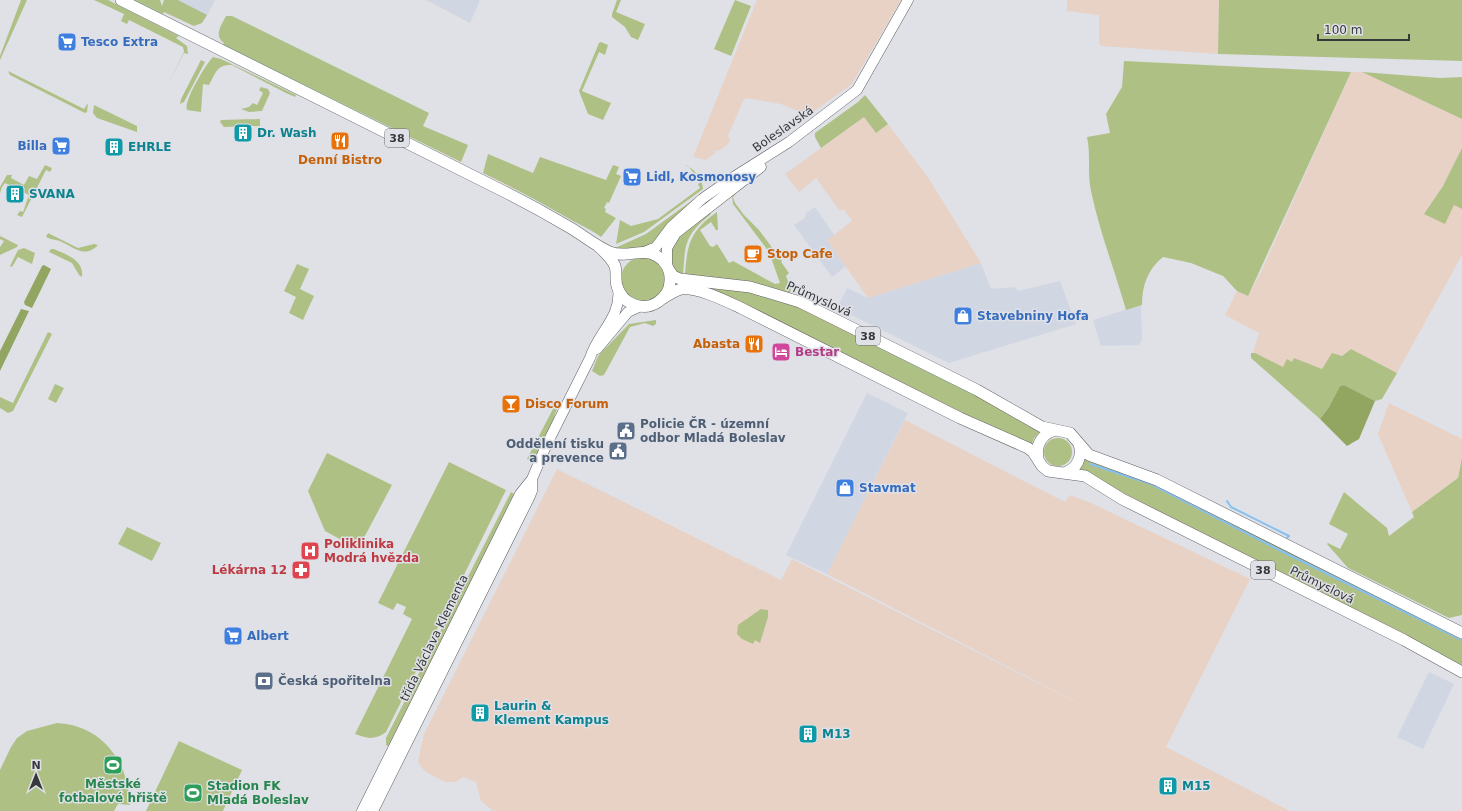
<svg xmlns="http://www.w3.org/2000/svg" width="1462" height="811" viewBox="0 0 1462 811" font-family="'DejaVu Sans',sans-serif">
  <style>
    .built { fill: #d1d6e3 }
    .industrial { fill: #e8d2c6 }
    .green { fill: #afc085 }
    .forest { fill: #92a561 }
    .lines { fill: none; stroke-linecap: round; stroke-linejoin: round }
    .stream { stroke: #85c0f2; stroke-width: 2 }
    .secondary-casing { stroke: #5e6065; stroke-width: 11 }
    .primary-casing { stroke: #5e6065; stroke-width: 12 }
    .secondary { stroke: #fff; stroke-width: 10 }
    .primary { stroke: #fff; stroke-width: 11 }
    .labels { text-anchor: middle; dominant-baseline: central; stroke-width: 3; stroke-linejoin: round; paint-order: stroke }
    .shield { fill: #dfe1e7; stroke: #696b6f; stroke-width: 1 }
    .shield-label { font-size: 11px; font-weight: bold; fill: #37383b }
    .shop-label { font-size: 12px; font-weight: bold; fill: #366cbe; stroke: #dfe1e7; text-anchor: start }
    .street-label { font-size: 12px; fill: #37383b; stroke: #dfe1e7 }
    .culture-label { font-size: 12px; font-weight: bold; fill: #0d838f; stroke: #dfe1e7; text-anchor: start }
    .food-label { font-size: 12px; font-weight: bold; fill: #c56008; stroke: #dfe1e7; text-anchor: start }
    .hotel-label { font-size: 12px; font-weight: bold; fill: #b23c85; stroke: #dfe1e7; text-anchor: start }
    .service-label { font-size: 12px; font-weight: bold; fill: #4e5e75; stroke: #dfe1e7; text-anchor: start }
    .health-label { font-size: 12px; font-weight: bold; fill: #be3a42; stroke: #dfe1e7; text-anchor: start }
    .leisure-label { font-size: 12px; font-weight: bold; fill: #27864d; stroke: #dfe1e7 }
  </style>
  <rect width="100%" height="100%" fill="#dfe1e7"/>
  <!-- built -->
  <path class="built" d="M169 0H215L205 19Z
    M426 0H480L470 23Z
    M815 207 834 235 827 240 846 266 832 277 794 225 805 218 806 213Z
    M981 263 991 289 1015 287 1018 291 1060 281 1076 324 949 363 837 308 847 288 868 298Z
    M1141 305 1142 340 1139 345 1101 346 1093 320Z
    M867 393 908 413 827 574 786 555Z
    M1429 672 1454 684 1423 749 1397 737Z"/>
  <!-- industrial -->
  <path class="industrial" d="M757 0H901L852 84 806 117 803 113 781 104 746 98 743 101 728 136 730 141 727 145 720 150 714 151 715 154 705 160 693 157Z
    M1067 0H1219L1218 54 1101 46 1099 43V15L1067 11Z
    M1351 72H1362L1462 119V148L1443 186 1424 214 1454 205 1462 209V255L1397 373 1351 349 1321 371 1292 362 1283 368 1253 352 1259 333 1225 315 1237 291 1248 296 1261 272Z
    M864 117 876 133 888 124 929 179 981 263 868 298 827 240 852 221 844 210H839L816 178 799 192 785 174Z
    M1389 403 1462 439V458L1458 478 1412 512 1378 434Z
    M905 420 1065 502 1070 495 1091 503 1250 579 1166 747 1290 811H493L481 801 476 782 463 777 456 782H445L426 772 421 767 418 761 424 734 557 469 781 580 792 559 1108 718 827 574Z"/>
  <!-- green -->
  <path class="green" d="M21 0H27L0 60V56Z
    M94 0H108L179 36 176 38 187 46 188 54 184 53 167 87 184 52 183 47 129 20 127 24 121 21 124 14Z
    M135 0H160L162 6 164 0H178L207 15 202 23 194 26 164 12 163 14Z
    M617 0H621L616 12 645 24 638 40 631 37 625 27 612 17V14Z
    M735 0 751 6 731 56 714 49Z
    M1219 0H1462V61L1218 54Z
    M226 16H232L429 113 423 126 468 145 461 162 223 45 224 43C213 36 222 24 226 16Z
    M601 42 608 45 605 55 599 52 582 91 611 103 603 120 588 114 579 91 599 43Z
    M213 57 221 59 296 95 295 97 286 93 232 65C216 64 215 75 209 85L203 84 201 112 187 110C183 102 206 64 213 57Z
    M201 60 205 62 184 102 180 104 181 99Z
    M1124 61 1351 72 1248 296 1237 291 1223 276 1191 263 1163 257C1148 269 1142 285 1142 305L1126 310C1115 271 1099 230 1091 191 1087 173 1091 155 1087 137L1110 133 1106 114 1122 87Z
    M8 71 84 109 88 103 87 112 85 113 10 75Z
    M1362 72 1440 78 1462 77V119Z
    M261 87 268 89 270 93 262 111 249 112 241 109 249 107 253 103 257 105 263 93 259 90Z
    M865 95 888 124 876 133 864 117 821 148 815 137V133L858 102Z
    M94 105 137 126V132L97 118 93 113Z
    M260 119V126L224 127 220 122 221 120Z
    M1462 148V209L1454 205 1445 224 1424 214 1443 186Z
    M488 154 533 173 540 157 606 180 613 165 619 167 616 174 621 176 609 203 607 202 604 208 606 209 605 212 616 218 601 237C592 230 584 227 573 221 543 204 514 188 483 173Z
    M682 164C693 167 702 177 703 189L644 232 616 244 620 220 631 226 658 219 700 188 698 184 701 182 688 166Z
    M45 165 52 168 50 172 46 170 22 217 17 215 20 211 23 212 29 195 5 183 2 187 0 193V187L7 175H12L11 178 24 185 29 176 37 179Z
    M737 189 738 191 733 197 735 203 744 215 759 230 782 261 781 262 789 273 786 276 791 289 790 293 752 282 685 276C687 244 690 231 717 212L718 230H716L711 222 700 230 710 246 713 247 717 244 729 263 733 261 775 284 780 283 769 252 733 204 732 195Z
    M698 196 653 245 627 251 615 248 646 234Z
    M709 212 711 214C685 235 685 243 683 276 669 271 670 257 671 244Z
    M48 233 78 248 94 244 98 245C83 261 70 243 56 240 52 239 50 239 46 237Z
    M0 236 18 245 17 247 0 255V247L4 241 0 239Z
    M24 248 35 253 32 264 18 257 12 267 10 266 18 250Z
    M51 249H54C67 255 84 260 82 277L79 275 72 263 49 252Z
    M621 279a22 22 0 1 1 44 0a22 22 0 1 1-44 0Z
    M297 264 309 269 300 289 314 296 303 320 289 313 296 297 284 291Z
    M684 284 730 288 782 299 975 392 1041 431 1034 438 1031 446Z
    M656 320V324L653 326 645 323 630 327 604 375 600 376 592 371 598 356 629 324Z
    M48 332 52 334 13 411 8 413 0 408V397L13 403Z
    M1351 349 1397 373 1382 399 1375 401 1344 385 1340 386 1329 407 1320 419 1251 358V353H1255L1283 367 1287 359 1292 362 1294 358 1322 369 1332 353 1342 356Z
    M55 384 64 388 56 403 48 399Z
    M555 405 558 406 551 426 533 462 527 459Z
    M1044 452a14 14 0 1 1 28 0a14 14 0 1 1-28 0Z
    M327 453 392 485 358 549 325 531 308 491Z
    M1085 457 1140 477 1462 637V666L1079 471Z
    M1462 458V615L1449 618 1348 568 1327 544 1328 543 1340 549 1348 534 1329 524 1344 492 1387 528 1389 536 1414 517 1412 512 1458 478Z
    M449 462 506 490 386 732C375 740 368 739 355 734L412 619 403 614 406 607 397 603 393 610 378 603Z
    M511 492 516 495 390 747 386 745V738Z
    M127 527 161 543 152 561 118 544Z
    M761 609 768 610V617L760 643 755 640 753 644 742 639 737 634 738 625Z
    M57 723C102 725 129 762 130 805L118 804 114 811H0V770L11 747 17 738 27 731Z
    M179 741 242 770 223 811H146Z"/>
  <!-- forest -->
  <path class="forest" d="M44 265 51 269 32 308 25 305 24 302 42 266Z
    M21 309 29 311 0 371V351Z
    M1344 385 1375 401 1359 439 1347 446 1320 419 1329 407 1340 386Z"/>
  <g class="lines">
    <!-- stream -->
    <path class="stream" d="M1090 464 1151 484 1281 551 1462 640
      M1227 501 1231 507 1289 536 1287 538"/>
    <!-- secondary casing -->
    <g class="secondary-casing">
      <path id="secondary" d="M644 252 656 247 671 227 702 199 729 180 789 142 857 90 908 0
        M667 266V248L676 233 761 167
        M597 349 628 312 641 306
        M362 811 520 494 532 479 546 446 590 358C598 332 622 317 618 288
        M373 811 529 498 532 491V479"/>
    </g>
    <!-- primary casing -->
    <g class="primary-casing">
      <path id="primary" d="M121 0 503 191C525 202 547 214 569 227 583 235 595 246 610 252 626 259 642 247 657 256 666 261 671 271 670 281 670 290 665 297 658 302 643 312 622 304 617 286 615 280 617 272 615 266 611 257 603 251 597 245
        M669 270 673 276 680 279 750 287 800 302 977 390 1042 427 1070 433 1089 455 1157 480 1462 633
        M662 299C668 295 674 291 681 289 698 287 726 301 741 308L960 418 1028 448 1033 452 1042 466 1048 471 1085 476 1122 499 1404 640 1462 672
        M1038 458C1035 444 1043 433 1056 430
        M1064 473C1077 469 1083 457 1079 444"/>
    </g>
    <!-- secondary -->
    <use href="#secondary" class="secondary"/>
    <!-- primary -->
    <use href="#primary" class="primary"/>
  </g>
  <!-- icons -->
  <defs>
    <g id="supermarket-square" transform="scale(1)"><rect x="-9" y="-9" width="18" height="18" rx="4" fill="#3f7fe0" stroke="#dfe1e7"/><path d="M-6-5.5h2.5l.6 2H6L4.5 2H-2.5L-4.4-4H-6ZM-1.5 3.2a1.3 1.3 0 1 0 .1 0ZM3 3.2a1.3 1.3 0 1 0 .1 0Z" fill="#fff"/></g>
    <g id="building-square" transform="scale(1)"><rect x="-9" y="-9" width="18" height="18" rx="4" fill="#0f9aa8" stroke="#dfe1e7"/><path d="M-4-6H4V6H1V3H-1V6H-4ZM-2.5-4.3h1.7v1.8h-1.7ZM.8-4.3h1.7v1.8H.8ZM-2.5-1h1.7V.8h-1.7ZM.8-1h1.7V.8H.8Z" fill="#fff"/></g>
    <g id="restaurant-square" transform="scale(1)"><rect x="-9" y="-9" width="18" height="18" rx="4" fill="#e8710a" stroke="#dfe1e7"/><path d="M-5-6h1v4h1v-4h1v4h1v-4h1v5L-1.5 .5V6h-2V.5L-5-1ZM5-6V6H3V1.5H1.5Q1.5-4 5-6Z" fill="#fff"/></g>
    <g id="cafe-square" transform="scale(1)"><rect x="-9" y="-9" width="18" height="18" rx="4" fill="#e8710a" stroke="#dfe1e7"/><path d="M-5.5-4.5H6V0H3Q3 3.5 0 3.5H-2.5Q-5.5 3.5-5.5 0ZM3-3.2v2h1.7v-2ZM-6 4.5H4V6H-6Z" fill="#fff"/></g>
    <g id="shop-square" transform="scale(1)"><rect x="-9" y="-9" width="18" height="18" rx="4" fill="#3f7fe0" stroke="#dfe1e7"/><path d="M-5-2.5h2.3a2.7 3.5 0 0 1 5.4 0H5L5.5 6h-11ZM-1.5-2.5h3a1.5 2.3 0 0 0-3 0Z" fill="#fff"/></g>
    <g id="hotel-square" transform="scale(1)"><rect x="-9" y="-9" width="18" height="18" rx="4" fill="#d1479c" stroke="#dfe1e7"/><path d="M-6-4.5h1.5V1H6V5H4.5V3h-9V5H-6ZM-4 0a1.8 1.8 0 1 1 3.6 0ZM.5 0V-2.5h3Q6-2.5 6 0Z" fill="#fff"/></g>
    <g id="bar-square" transform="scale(1)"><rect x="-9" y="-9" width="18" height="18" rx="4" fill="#e8710a" stroke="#dfe1e7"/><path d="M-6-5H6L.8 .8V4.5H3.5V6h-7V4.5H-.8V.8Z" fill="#fff"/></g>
    <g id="civic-square" transform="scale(1)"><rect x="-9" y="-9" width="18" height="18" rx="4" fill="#5c6f8a" stroke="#dfe1e7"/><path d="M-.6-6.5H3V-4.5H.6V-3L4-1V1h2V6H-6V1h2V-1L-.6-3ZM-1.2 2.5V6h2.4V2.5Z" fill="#fff"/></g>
    <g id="hospital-square" transform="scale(1)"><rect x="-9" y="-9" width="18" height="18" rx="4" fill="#e0444e" stroke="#dfe1e7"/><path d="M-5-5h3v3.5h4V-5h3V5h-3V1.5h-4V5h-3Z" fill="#fff"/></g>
    <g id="pharmacy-square" transform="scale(1)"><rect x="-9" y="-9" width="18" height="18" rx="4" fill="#e0444e" stroke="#dfe1e7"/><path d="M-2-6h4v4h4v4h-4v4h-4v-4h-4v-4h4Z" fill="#fff"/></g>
    <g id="bank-square" transform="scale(1)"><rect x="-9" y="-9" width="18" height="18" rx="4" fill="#5c6f8a" stroke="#dfe1e7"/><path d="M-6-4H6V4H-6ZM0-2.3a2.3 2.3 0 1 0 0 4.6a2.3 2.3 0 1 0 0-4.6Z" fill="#fff"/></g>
    <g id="stadium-square" transform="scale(1)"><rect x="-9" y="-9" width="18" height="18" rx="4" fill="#2e9e5b" stroke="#dfe1e7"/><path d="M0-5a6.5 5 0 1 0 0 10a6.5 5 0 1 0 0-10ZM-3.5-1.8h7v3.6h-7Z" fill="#fff"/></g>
  </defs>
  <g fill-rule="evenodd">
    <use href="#supermarket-square" x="67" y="42"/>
    <use href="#building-square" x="243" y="133"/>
    <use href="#restaurant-square" x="340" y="141"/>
    <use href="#supermarket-square" x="61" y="146"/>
    <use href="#building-square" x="114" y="147"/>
    <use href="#supermarket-square" x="632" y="177"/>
    <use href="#building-square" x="15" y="194"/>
    <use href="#cafe-square" x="753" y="254"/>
    <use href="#shop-square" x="963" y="316"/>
    <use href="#restaurant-square" x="754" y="344"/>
    <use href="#hotel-square" x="781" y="352"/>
    <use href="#bar-square" x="511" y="404"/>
    <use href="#civic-square" x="626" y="431"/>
    <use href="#civic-square" x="618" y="451"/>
    <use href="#shop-square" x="845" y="488"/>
    <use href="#hospital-square" x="310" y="551"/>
    <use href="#pharmacy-square" x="301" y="570"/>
    <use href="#supermarket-square" x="233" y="636"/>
    <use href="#bank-square" x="264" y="681"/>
    <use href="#building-square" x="480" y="713"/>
    <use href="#building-square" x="808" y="734"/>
    <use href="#stadium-square" x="113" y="765"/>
    <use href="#building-square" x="1168" y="786"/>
    <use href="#stadium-square" x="193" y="793"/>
  </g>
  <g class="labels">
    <!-- shield labels -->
    <g class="shield">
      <rect x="385" y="129" width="24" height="18" rx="3"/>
      <rect x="856" y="327" width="24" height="18" rx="3"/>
      <rect x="1251" y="561" width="24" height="18" rx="3"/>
    </g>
    <g class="shield-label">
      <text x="397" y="138">38</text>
      <text x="868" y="336">38</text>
      <text x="1263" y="570">38</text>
    </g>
    <!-- shop labels -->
    <g class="shop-label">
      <text x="81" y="42">Tesco Extra</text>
      <text x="47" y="146" text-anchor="end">Billa</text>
      <text x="646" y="177">Lidl, Kosmonosy</text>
      <text x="977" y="316">Stavebniny Hofa</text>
      <text x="859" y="488">Stavmat</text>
      <text x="247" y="636">Albert</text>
    </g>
    <!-- street labels -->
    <g class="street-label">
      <text transform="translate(783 129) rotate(-35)">Boleslavská</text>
      <text transform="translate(819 299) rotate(24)">Průmyslová</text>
      <text transform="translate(1322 585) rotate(26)">Průmyslová</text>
      <text transform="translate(434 638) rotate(-64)">třída Václava Klementa</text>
    </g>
    <!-- culture labels -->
    <g class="culture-label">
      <text x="257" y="133">Dr. Wash</text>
      <text x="128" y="147">EHRLE</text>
      <text x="29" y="194">SVANA</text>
      <text x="494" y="706">Laurin &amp;<tspan x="494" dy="14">Klement Kampus</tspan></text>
      <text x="822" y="734">M13</text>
      <text x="1182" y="786">M15</text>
    </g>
    <!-- food labels -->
    <g class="food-label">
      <text x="340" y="160" text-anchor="middle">Denní Bistro</text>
      <text x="767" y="254">Stop Cafe</text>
      <text x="740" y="344" text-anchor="end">Abasta</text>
      <text x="525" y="404">Disco Forum</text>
    </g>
    <!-- hotel labels -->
    <g class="hotel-label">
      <text x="795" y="352">Bestar</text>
    </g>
    <!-- service labels -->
    <g class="service-label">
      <text x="640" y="424">Policie ČR - územní<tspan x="640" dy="14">odbor Mladá Boleslav</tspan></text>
      <text x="604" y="444" text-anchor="end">Oddělení tisku<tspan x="604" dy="14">a prevence</tspan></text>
      <text x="278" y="681">Česká spořitelna</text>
    </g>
    <!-- health labels -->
    <g class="health-label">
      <text x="324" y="544">Poliklinika<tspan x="324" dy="14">Modrá hvězda</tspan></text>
      <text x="287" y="570" text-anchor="end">Lékárna 12</text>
    </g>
    <!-- leisure labels -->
    <g class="leisure-label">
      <text x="113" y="784">Městské<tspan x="113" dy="14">fotbalové hřiště</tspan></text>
      <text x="207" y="786" text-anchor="start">Stadion FK<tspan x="207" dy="14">Mladá Boleslav</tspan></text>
    </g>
  </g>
  <!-- north arrow -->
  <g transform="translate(36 775)" stroke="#dfe1e7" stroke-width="3" paint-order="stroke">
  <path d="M0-3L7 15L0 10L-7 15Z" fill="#37383b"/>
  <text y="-6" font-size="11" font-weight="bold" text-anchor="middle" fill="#37383b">N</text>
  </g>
  <!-- scale -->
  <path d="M1318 34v6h91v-6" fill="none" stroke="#37383b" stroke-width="2"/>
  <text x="1324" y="34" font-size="12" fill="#37383b" stroke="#dfe1e7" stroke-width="3" paint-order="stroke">100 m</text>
</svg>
